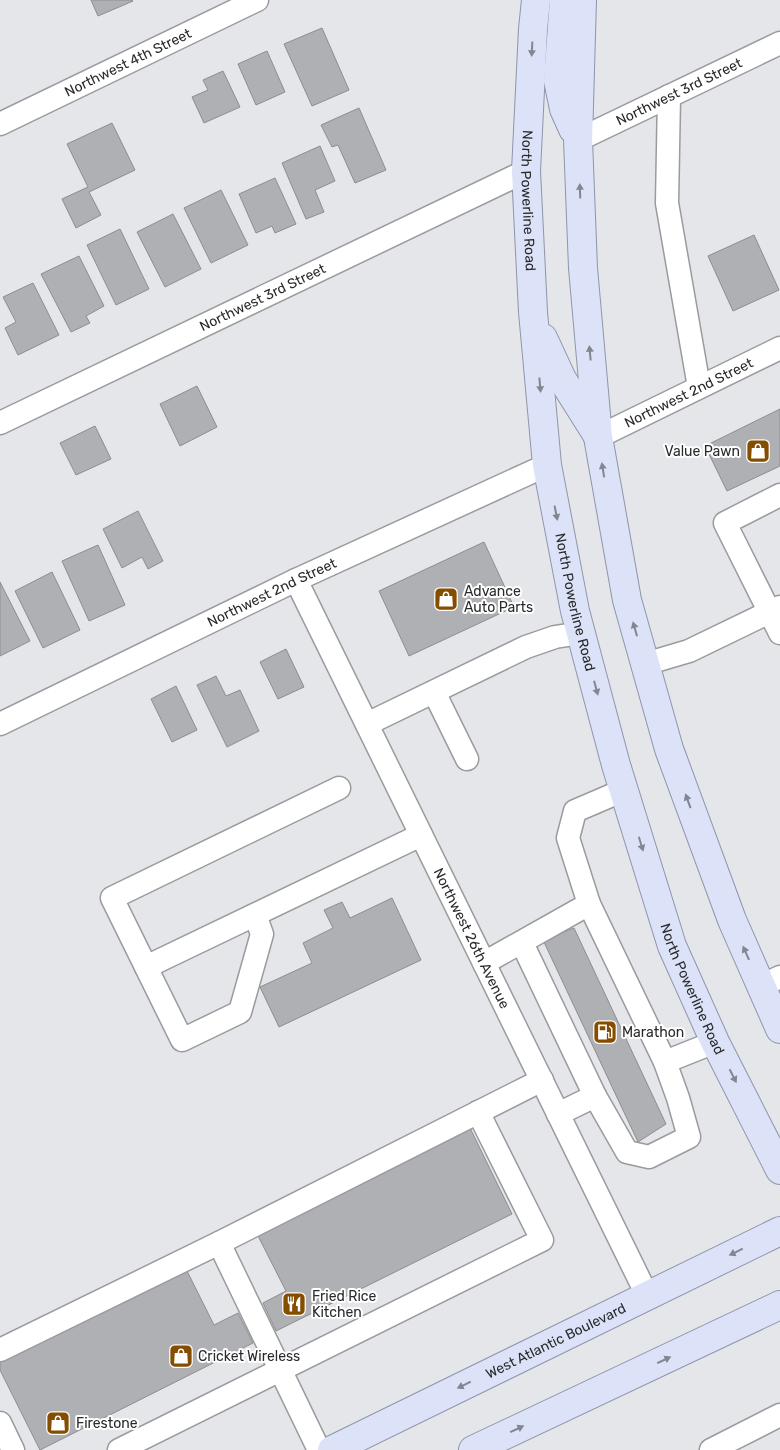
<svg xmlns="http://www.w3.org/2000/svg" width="780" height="1450" viewBox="0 0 780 1450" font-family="Rubik,sans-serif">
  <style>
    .building { fill: #afb0b3; stroke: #8d8d90 }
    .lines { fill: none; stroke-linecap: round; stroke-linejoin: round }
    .minor-casing { stroke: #9a9b9e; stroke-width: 25 }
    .major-casing { stroke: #8e95ac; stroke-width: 30 }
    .minor { stroke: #fff; stroke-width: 22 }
    .major { stroke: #dce2f7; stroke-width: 28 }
    .oneway { fill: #828691 }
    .labels { text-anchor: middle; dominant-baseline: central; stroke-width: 4; stroke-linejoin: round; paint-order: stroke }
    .street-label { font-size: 14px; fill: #292a2b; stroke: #fff }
    .poi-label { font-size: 14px; fill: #292a2b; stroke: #fff; text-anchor: start }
  </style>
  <rect width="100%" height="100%" fill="#e5e6e9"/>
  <!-- building -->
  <path class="building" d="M91 0H132L133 1 98 16Z
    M322 28 349 90 312 106 284 44Z
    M267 51 285 92 256 105 238 64Z
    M223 71 240 107 204 123 192 97 208 90 203 80Z
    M359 108 386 170 355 183 338 145 332 147 321 125Z
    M112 123 135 170 89 192 101 215 76 228 62 199 88 187 67 144Z
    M320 146 335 181 315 190 324 212 306 219 282 163Z
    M275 178 296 224 275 233 272 226 256 233 239 194Z
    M221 190 248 245 211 263 184 208Z
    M173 214 201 269 165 287 137 232Z
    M120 229 149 289 116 305 87 245Z
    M754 235 779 290 733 311 708 256Z
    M79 256 104 306 86 316 90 323 71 332 41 274Z
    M33 283 59 335 18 355 5 328 16 322 3 297Z
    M197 386 217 427 180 446 160 404Z
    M780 409V466L727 491 705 446Z
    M95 426 111 459 76 475 60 443Z
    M138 511 163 561 148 569 142 557 122 568 103 529Z
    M484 542 514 607 409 656 379 591Z
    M98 545 125 605 89 621 62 561Z
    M52 572 80 630 43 648 15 591Z
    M0 582 30 641 0 656Z
    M286 649 304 687 278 699 260 662Z
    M216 676 226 696 240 690 259 731 227 747 197 685Z
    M176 686 197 730 172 742 151 699Z
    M392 898 421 960 279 1027 260 987 312 963 303 943 333 928 324 910 342 902 350 918Z
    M574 928 666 1124 638 1142 543 940Z
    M470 1128 512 1214 276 1331 263 1303 286 1291 257 1234Z
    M185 1267 214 1325 238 1313 253 1343 40 1450 0 1370V1360Z"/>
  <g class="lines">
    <!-- minor casing -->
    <g class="minor-casing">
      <g id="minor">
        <path d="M669 96 667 203 699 387"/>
        <path id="s1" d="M0 124 257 0"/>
        <path id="s2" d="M578 140 780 43"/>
        <path id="s3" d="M0 423 526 171"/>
        <path id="s4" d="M598 437 780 348"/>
        <path d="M780 495 725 523 780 633"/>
        <path id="s5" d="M296 580 647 1295"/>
        <path d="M645 664 689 651 780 607"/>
        <path d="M434 692 467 759"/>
        <path id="s6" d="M0 724 296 580 547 465"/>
        <path d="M367 724 526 647 555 637 581 633"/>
        <path d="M339 788 112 898 146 967 421 835"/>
        <path d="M589 904 665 1062 678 1098 689 1137 649 1157 627 1152 595 1096"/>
        <path d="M522 943 595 1096 558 1114"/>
        <path d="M484 963 589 904 568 838 575 811 624 790"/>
        <path d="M146 967 182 1040 240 1012 262 934 255 915"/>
        <path d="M761 986 780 977"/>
        <path d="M665 1062 715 1042"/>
        <path d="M219 1243 319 1450"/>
        <path d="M0 1350 219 1243 542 1080"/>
        <path d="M0 1423 13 1450"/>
        <path d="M119 1450 542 1240 478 1112"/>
        <path d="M711 1450 780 1415"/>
      </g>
    </g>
    <!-- major casing -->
    <g class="major-casing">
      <g id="major">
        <path id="s7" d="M536 0 533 29 526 171 533 312 547 465 575 611 616 765 672 946 715 1042 780 1170"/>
        <path d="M564 0 558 80 564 109 573 129"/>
        <path d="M582 0 578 140 583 268 598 437 627 600 669 749 732 920 780 1029"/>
        <path d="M543 338 562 379 596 433"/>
        <path id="s8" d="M332 1450 780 1231"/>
        <path d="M473 1450 780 1305"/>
      </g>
    </g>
    <!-- minor -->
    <use href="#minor" class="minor"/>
    <!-- major -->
    <use href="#major" class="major"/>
  </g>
  <!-- one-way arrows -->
  <defs><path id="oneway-solid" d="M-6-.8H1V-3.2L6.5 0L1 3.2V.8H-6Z" transform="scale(1.25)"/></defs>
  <g class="oneway">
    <use href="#oneway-solid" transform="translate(532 49) rotate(93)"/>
    <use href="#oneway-solid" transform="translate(580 191) rotate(-92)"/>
    <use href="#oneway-solid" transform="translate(590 353) rotate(-95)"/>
    <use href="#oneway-solid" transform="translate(540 385) rotate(85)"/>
    <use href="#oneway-solid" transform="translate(603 470) rotate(-99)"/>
    <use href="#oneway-solid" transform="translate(556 513) rotate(79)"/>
    <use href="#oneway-solid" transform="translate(635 629) rotate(-106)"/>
    <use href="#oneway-solid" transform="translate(596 688) rotate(75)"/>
    <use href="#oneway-solid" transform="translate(688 801) rotate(-110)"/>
    <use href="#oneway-solid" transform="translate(641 844) rotate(73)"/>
    <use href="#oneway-solid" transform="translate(746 953) rotate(-114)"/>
    <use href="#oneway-solid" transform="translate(733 1076) rotate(63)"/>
    <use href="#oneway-solid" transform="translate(736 1252) rotate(154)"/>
    <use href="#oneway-solid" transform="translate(664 1360) rotate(-25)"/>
    <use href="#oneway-solid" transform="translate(464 1385) rotate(154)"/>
    <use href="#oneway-solid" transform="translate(517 1429) rotate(-25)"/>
  </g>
  <!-- icons -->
  <defs>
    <g id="shop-square" transform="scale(1.25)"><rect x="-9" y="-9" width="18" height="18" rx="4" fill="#854d00" stroke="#fff"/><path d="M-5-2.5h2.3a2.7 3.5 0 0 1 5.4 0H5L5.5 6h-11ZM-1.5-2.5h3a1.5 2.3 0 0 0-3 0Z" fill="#fff"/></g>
    <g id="fuel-square" transform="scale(1.25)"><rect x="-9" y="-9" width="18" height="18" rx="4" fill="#854d00" stroke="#fff"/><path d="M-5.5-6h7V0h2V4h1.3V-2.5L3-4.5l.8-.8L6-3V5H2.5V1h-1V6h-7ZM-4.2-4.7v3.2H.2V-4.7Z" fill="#fff"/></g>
    <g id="restaurant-square" transform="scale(1.25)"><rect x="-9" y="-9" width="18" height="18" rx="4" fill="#854d00" stroke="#fff"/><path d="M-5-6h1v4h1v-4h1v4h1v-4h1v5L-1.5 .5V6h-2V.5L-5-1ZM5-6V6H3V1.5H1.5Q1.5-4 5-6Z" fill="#fff"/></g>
  </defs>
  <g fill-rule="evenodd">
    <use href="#shop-square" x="758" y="451"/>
    <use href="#shop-square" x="446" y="599"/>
    <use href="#fuel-square" x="605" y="1032"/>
    <use href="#restaurant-square" x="294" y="1304"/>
    <use href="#shop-square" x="181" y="1356"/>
    <use href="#shop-square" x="58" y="1423"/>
  </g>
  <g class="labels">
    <!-- street labels -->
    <g class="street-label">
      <text stroke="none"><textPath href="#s1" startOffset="142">Northwest 4th Street</textPath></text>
      <text stroke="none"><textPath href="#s2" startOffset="112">Northwest 3rd Street</textPath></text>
      <text stroke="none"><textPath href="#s7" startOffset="201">North Powerline Road</textPath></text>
      <text stroke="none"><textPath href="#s3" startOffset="291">Northwest 3rd Street</textPath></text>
      <text stroke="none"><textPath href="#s4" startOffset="101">Northwest 2nd Street</textPath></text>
      <text stroke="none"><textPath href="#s6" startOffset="302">Northwest 2nd Street</textPath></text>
      <text stroke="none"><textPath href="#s7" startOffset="606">North Powerline Road</textPath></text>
      <text stroke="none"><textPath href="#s5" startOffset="399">Northwest 26th Avenue</textPath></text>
      <text stroke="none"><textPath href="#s7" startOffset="1011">North Powerline Road</textPath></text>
      <text stroke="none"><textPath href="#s8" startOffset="249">West Atlantic Boulevard</textPath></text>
    </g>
    <!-- poi labels -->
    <g class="poi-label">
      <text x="740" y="451" text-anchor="end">Value Pawn</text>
      <text x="464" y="591">Advance<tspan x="464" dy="16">Auto Parts</tspan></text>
      <text x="622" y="1032">Marathon</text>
      <text x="312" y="1296">Fried Rice<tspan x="312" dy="16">Kitchen</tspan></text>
      <text x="198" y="1356">Cricket Wireless</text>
      <text x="76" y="1423">Firestone</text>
    </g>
  </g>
</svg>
